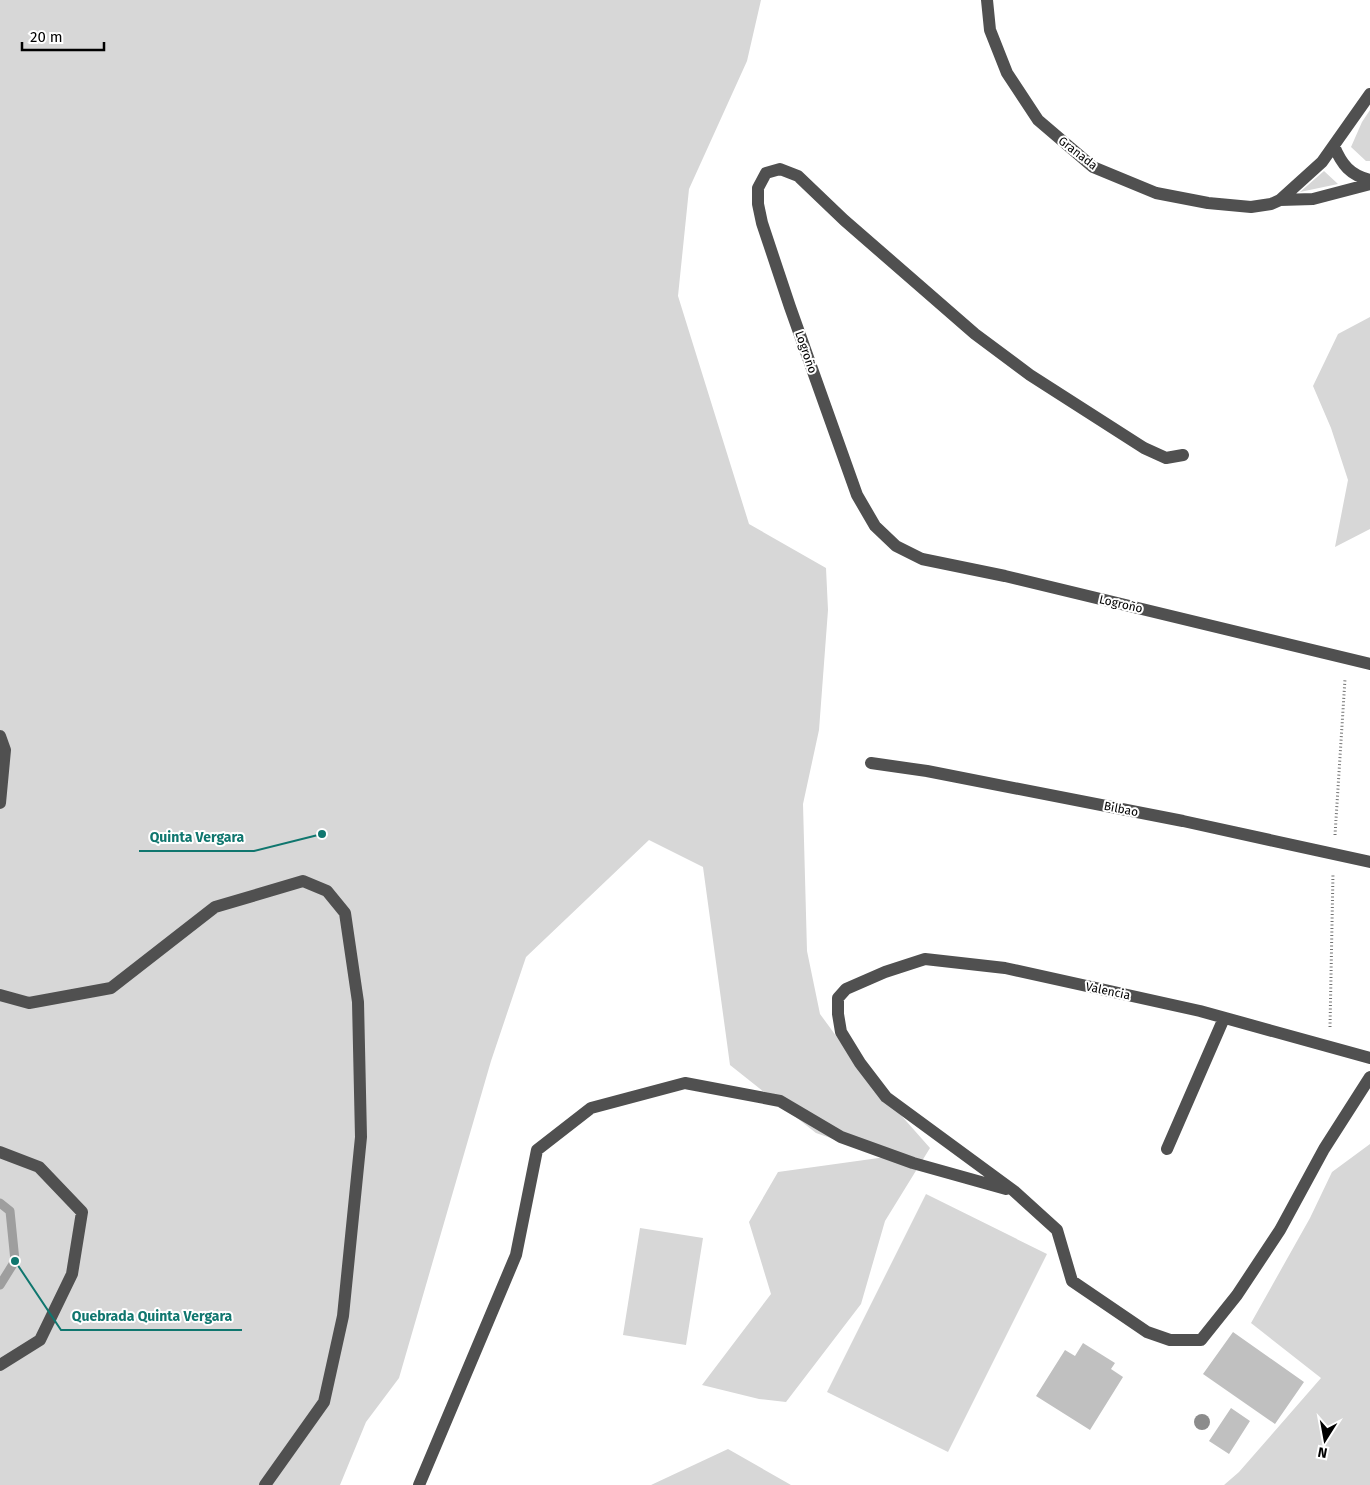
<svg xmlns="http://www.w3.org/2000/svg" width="1370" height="1485" viewBox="0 0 1370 1485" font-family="'Fira Sans',sans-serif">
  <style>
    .green { fill: #d7d7d7 }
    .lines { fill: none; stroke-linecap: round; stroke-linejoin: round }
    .stream { stroke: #9e9e9e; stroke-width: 9 }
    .building { fill: #c0c0c0 }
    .path { stroke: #727272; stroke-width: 3; stroke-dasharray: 1 2.5; stroke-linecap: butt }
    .minor { stroke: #505050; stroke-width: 12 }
    .tree { fill: #8c8c8c }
    .labels { text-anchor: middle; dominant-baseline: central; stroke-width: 4; stroke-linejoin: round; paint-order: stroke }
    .street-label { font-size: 12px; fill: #000; stroke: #fff }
    .leader { fill: none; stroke: #0f766e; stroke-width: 2 }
    .callout-dot { fill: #0f766e; stroke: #fff; stroke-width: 2 }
    .callout-label { font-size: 14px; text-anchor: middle; font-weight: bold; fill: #0f766e; stroke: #fff; stroke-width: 4; stroke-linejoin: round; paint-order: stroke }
  </style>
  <rect width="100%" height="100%" fill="#fff"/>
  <!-- green -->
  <path class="green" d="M0 0H761L747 61 689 189 678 296 749 524 826 568 828 610 819 730 803 804 807 951 820 1014 861 1070 930 1148 885 1221 861 1304 786 1402 759 1399 702 1385 771 1294 749 1222 778 1172 886 1157 816 1133 730 1065 703 867 649 840 526 957 491 1061 399 1378 366 1422 340 1485H0Z
    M1370 110V161H1366L1351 147 1362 122Z
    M1324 171 1338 184 1300 192Z
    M1370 317V529L1335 547 1348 480 1331 428 1313 386 1338 334Z
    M1370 1144V1485H1224L1239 1472 1321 1378 1251 1323 1310 1218 1332 1172Z
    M926 1194 1047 1254 948 1452 827 1392Z
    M640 1228 703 1238 686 1345 623 1335Z
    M728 1449 791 1485H651Z"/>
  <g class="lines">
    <!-- stream -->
    <path class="stream" d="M0 1203 10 1211 15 1261 0 1285"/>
  </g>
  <!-- building -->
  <path class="building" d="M1233 1332 1304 1382 1275 1424 1203 1374Z
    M1083 1343 1115 1363 1111 1369 1123 1377 1090 1430 1036 1396 1065 1350 1075 1356Z
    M1231 1408 1250 1421 1229 1454 1209 1441Z"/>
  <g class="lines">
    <!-- path -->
    <path class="path" d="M1335 835 1345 679
      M1330 1027 1333 873"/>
    <!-- minor -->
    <path class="minor" d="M987 0 990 30 1007 73 1038 120 1093 167 1156 193 1208 203 1251 207 1271 204 1280 200 1322 162 1370 94
      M1334 146C1342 165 1350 175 1370 180
      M1280 200 1313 199 1370 184
      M1183 455 1166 458 1144 448 1030 375 975 334 844 220 798 176 780 169 766 173 758 188V204L762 223 790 307 857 495 875 526 896 546 922 559 1005 576 1370 664
      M0 736 5 750 0 803
      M871 763 927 771 1183 821 1370 862
      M0 995 29 1003 111 988 215 907 303 881 327 891 345 913 358 1002 361 1137 343 1316 324 1402 265 1485
      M1370 1058 1200 1011 1005 968 925 959 885 972 846 989 838 998V1014L841 1032 860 1063 886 1097 1014 1191 1057 1230 1072 1281 1147 1332 1170 1340H1201L1237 1295 1280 1230 1324 1149 1370 1077
      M1167 1149 1224 1018
      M0 1152 39 1167 82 1212 72 1274 40 1340 0 1365
      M419 1485 516 1255 537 1150 591 1108 685 1083 780 1101 841 1137 913 1163 1006 1189"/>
  </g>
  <!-- trees -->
  <circle class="tree" cx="1202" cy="1422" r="8"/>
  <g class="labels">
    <!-- street labels -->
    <g class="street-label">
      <text transform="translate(1078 153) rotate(38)">Granada</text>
      <text transform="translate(806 352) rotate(71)">Logroño</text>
      <text transform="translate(1121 604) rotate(13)">Logroño</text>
      <text transform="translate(1121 809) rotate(11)">Bilbao</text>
      <text transform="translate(1108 991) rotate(12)">Valencia</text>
    </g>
  </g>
  <!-- callouts -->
  <path class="leader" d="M322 834L254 851H139M15 1261L61 1330H242"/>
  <g class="callout-dot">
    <circle cx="322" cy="834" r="5"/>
    <circle cx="15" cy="1261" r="5"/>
  </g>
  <g class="callout-label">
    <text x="197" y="842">Quinta Vergara</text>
    <text x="152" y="1321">Quebrada Quinta Vergara</text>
  </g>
  <!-- north arrow -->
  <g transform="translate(1325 1440) rotate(191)" stroke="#ffffff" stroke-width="4" paint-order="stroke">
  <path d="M0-4L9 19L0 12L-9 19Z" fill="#000000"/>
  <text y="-8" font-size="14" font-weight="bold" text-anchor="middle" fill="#000000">N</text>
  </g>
  <!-- scale -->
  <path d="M22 42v8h82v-8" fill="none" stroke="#000000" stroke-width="2.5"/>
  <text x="30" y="42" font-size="15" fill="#000000" stroke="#ffffff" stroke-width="4" paint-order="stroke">20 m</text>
</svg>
